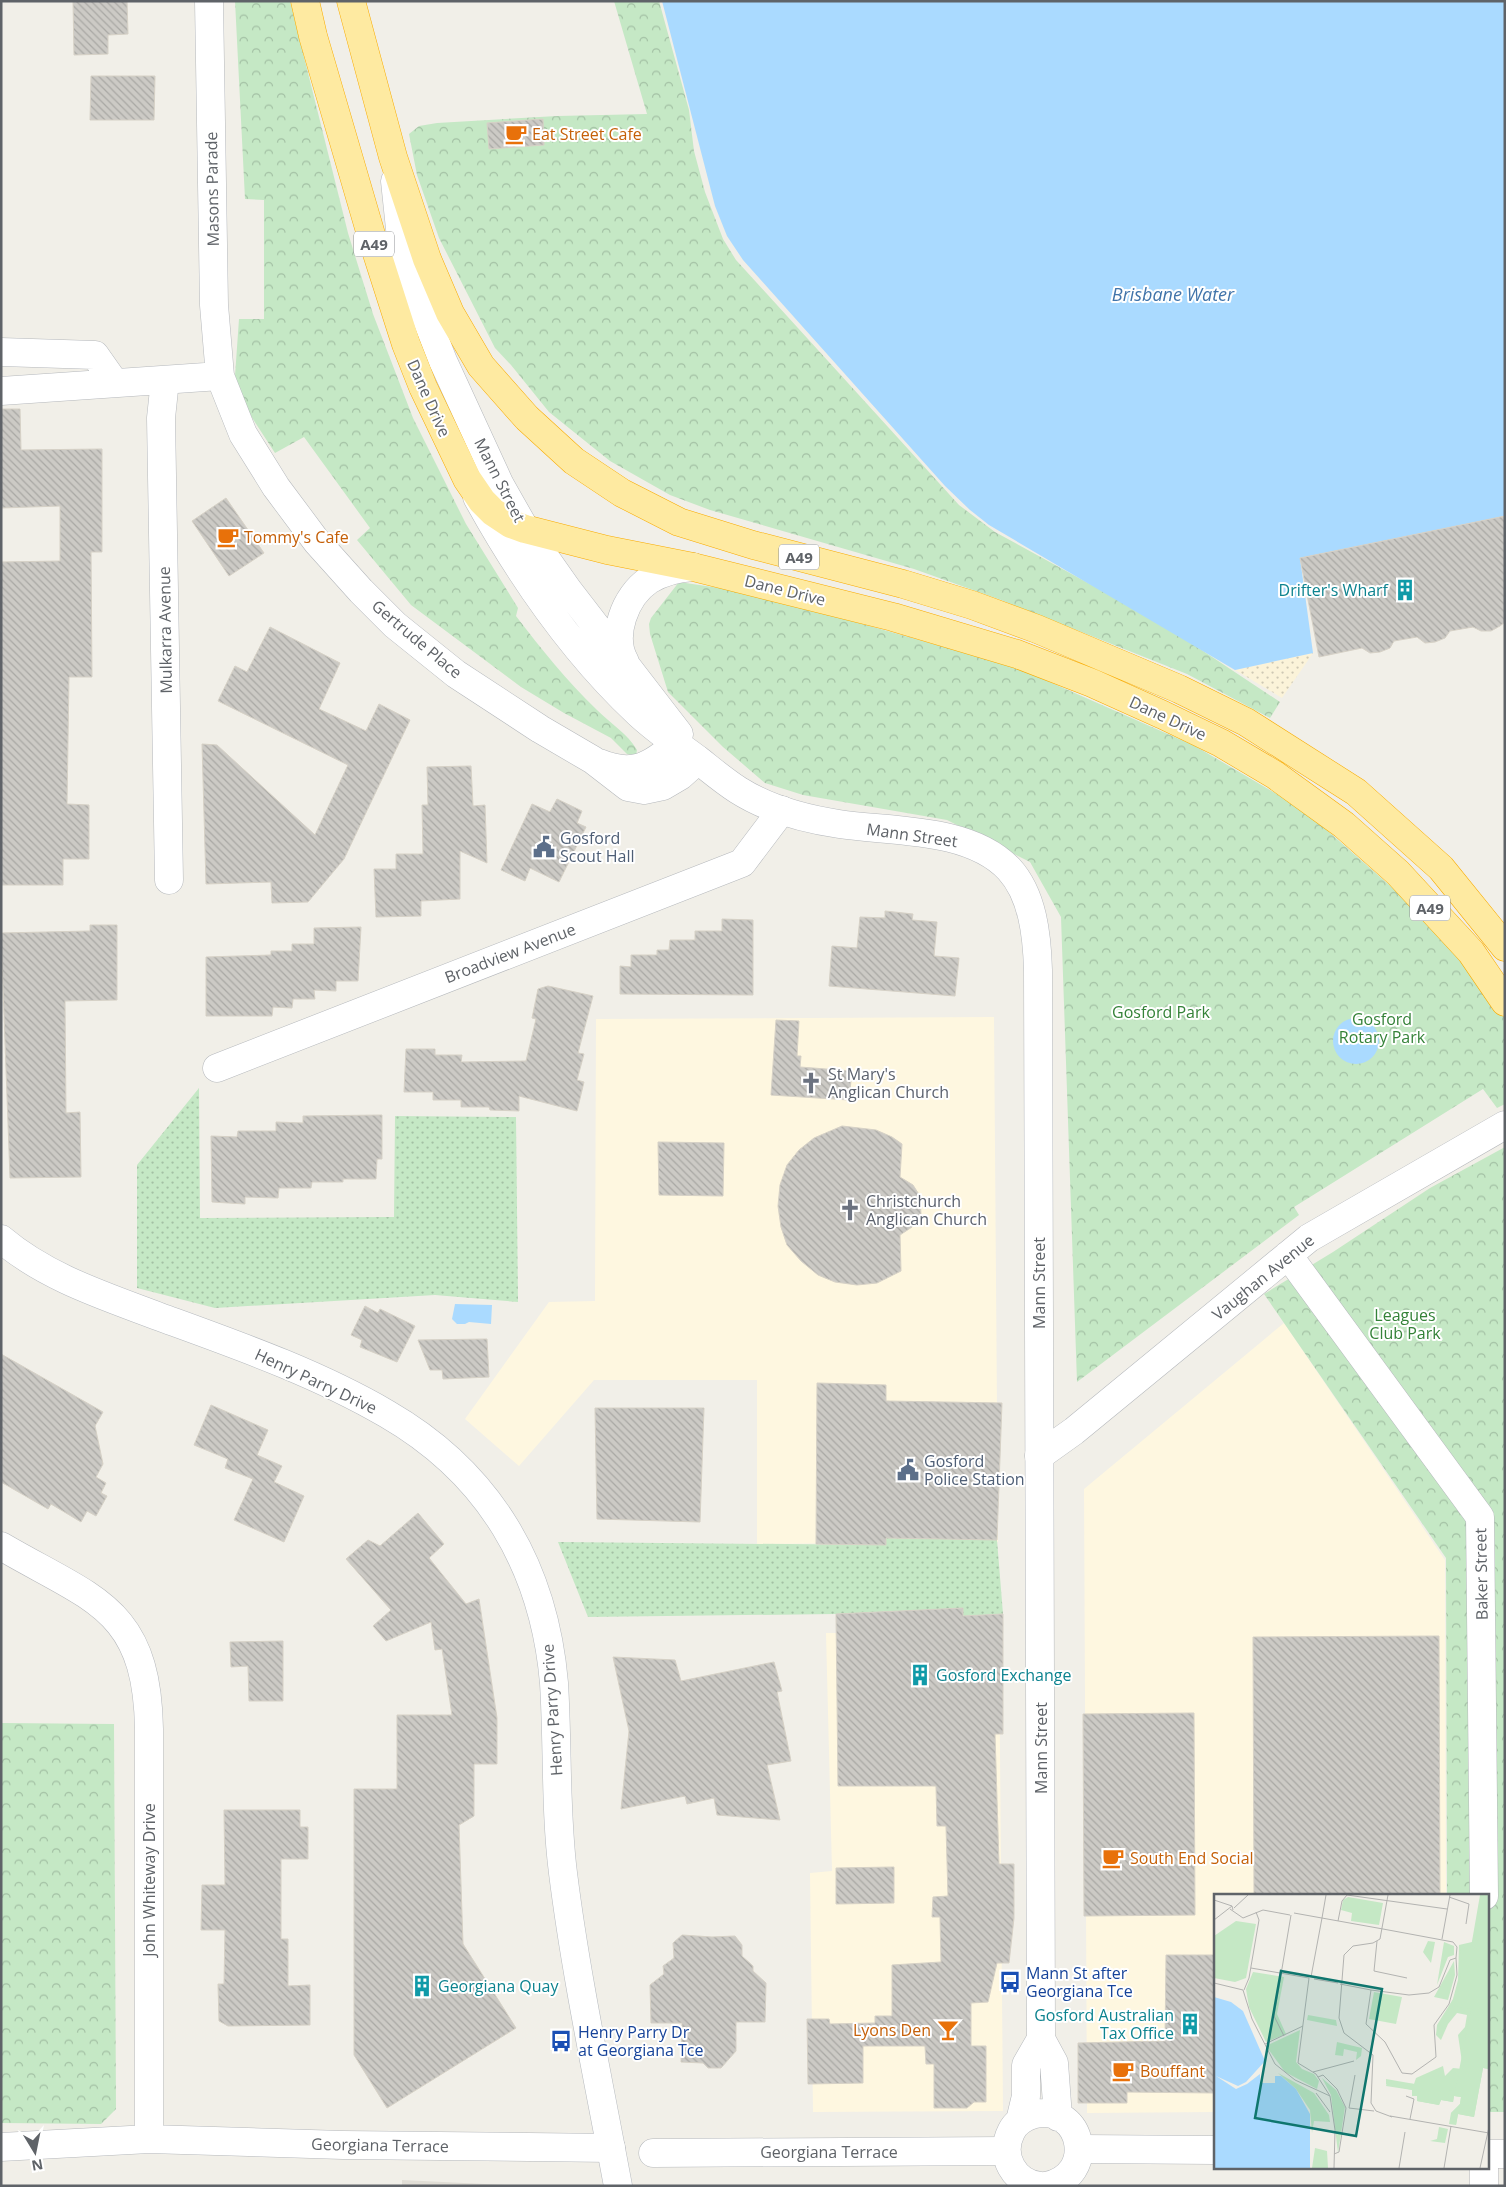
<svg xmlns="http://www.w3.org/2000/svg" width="1506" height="2187" viewBox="0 0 1506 2187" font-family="'Open Sans',sans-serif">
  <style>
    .commercial { fill: #fef7e0 }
    .education { fill: #e1ded6 }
    .grass { fill: url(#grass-dots) }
    .sand { fill: url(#sand-dots) }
    .park { fill: url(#park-crowns) }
    .water { fill: #aadaff }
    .building { fill: url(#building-back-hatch); stroke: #d6d1c6 }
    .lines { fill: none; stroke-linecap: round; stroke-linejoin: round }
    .minor-casing { stroke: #b5b8bc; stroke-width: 29 }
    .tertiary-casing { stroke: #b5b8bc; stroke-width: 29 }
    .secondary-casing { stroke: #b6babf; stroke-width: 29 }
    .trunk-casing { stroke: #f9ab00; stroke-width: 29 }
    .minor { stroke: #fff; stroke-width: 28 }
    .tertiary { stroke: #fff; stroke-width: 28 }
    .secondary { stroke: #fff; stroke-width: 28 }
    .trunk { stroke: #feeaa1; stroke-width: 28 }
    .labels { text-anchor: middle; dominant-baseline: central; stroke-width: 4; stroke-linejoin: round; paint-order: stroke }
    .shield { fill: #fff; stroke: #8f9295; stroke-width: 1 }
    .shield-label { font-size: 15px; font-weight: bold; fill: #5f6368 }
    .food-label { font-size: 16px; fill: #c56008; stroke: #fff; text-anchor: start }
    .street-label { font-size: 16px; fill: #5f6368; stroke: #fff }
    .culture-label { font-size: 16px; fill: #0d838f; stroke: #fff; text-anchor: end }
    .service-label { font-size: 16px; fill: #4e5e75; stroke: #fff; text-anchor: start }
    .park-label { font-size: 16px; fill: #348238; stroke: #fff }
    .worship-label { font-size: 16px; fill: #5b616d; stroke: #fff; text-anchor: start }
    .transit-label { font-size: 16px; fill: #164399; stroke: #fff; text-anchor: start }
    .water-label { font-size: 18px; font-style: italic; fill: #4174aa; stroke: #fff }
    .inset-road { fill: none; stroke: #b3b3b1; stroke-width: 1 }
    .view { fill: #0f766e; fill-opacity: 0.15; stroke: #0f766e; stroke-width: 2.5 }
    .inset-edge { fill: none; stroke: #5f6368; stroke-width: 2.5 }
  </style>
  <defs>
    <pattern id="grass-dots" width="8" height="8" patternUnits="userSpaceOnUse" patternTransform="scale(1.25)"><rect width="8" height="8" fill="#c5e8c5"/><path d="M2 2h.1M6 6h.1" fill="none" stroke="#a3c0a4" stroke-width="1.8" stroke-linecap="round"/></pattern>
    <pattern id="sand-dots" width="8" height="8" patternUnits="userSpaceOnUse" patternTransform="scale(1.25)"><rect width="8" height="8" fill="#fbf3d9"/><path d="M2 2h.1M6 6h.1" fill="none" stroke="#cec8b4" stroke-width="1.8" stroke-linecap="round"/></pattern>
    <pattern id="park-crowns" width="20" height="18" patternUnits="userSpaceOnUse" patternTransform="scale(1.25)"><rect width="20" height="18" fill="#c5e8c5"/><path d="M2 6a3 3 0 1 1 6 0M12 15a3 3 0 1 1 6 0" fill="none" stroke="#a3c0a4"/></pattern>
    <pattern id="building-back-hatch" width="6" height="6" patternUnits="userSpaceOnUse" patternTransform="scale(1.25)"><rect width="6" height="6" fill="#cccac5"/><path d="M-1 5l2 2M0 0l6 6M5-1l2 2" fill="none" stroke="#a9a8a4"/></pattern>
  </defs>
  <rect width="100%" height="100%" fill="#f1efe8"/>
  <!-- commercial -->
  <path class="commercial" d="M994 1017 998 1542 757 1544V1380H594L519 1466 465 1419 549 1302 595 1301 596 1019Z
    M1284 1323 1445 1560 1446 1896H1215V2112L1087 2113 1084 1489Z
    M999 1632 1003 2111 813 2112 810 1873 832 1871 826 1633Z"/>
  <!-- education -->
  <path class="education" d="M402 2180 524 2186H402Z"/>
  <!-- grass -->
  <path class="grass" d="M199 1088 200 1218 394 1217 395 1116 516 1117 518 1302 435 1295 215 1308 137 1288V1165Z
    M886 1538 997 1540 1003 1614 963 1616V1608L836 1614 588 1617 558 1542 885 1545Z"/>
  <!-- sand -->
  <path class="sand" d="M1313 653 1282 698 1235 670Z"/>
  <!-- park -->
  <path class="park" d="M235 1H290L348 233 373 314 413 418 466 524 518 608 516 616C541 649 567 681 597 710 610 723 628 734 637 750L636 756 627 754 611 738 564 713 521 687 411 605 357 540 370 528 304 437 275 453 234 390 239 319H264V200L245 199Z
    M614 1H659L689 110 694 151 705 192 723 239 736 260 959 505 995 532 1161 623 1280 702 1270 718 1187 674 1001 600 914 569 710 510 670 495 610 461 549 412 511 365 495 348 439 238 417 175 409 134 419 126 437 123 557 116 647 114Z
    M679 582 753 593 1018 668 1195 746 1304 810 1421 913 1475 975 1505 1019V1104L1497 1108 1483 1089 1294 1207 1299 1215 1077 1382 1061 917 1030 862 947 820 803 795 765 783 723 747 668 692 650 634 649 624 651 618Z
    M1505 1147V2112H1487V1896H1447L1446 1558 1264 1294 1333 1252 1430 1188Z
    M1 1723 114 1724 116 2109 101 2124 1 2123Z"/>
  <!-- water -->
  <path class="water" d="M662 1H1505V516L1300 558 1313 653 1235 670 989 525 970 510 945 486 743 260 727 236 715 206Z
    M1333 1041a23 23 0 1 1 46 0a23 23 0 1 1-46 0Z
    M455 1304 492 1305 491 1324 469 1322 465 1324H457L452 1319Z"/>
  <!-- building -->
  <path class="building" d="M73 1H127L128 34 108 35V54L74 55Z
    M91 76H155L154 120H90Z
    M543 119 544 145 489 149 487 123Z
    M1 409H20L21 450 102 449V552H91L92 677H69L67 804 89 805V859H63V885H1V562L60 561V506L1 508Z
    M226 498 264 553 229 576 192 521Z
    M1505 516V622L1500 626 1491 631H1481L1473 627 1450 631 1445 638 1435 642 1425 643 1417 637 1394 641 1390 648 1380 652 1370 653 1362 648 1319 657 1300 558Z
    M270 627 340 663 319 709 366 731 379 704 410 720 344 859 308 902 272 903 271 882 206 884 202 744 217 745 315 835 348 765 218 701 235 666 247 672Z
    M471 766 473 806 485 805 487 863 460 851V899L421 901V916L376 917 374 869H396V854H423L422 805H428L427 767Z
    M557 799 582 811 577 823 586 827 559 882 530 868 525 881 501 870 532 804 550 812Z
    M885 911 913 914 912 920 937 922 934 956 959 958 955 996 829 986 832 946 857 948 860 917 885 918Z
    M722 919 753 920V995L620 994V966L631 967V955H657V950H669L670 940H695V931H722Z
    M90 925H117V1000L65 1001 66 1113 80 1112 81 1177 10 1178 1 933 90 931Z
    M361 927 358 981H336V991L314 990 315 999H293L292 1008 273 1007 272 1016H206V957L271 955V951H292V944H314V928Z
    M548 986 593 996 578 1053 584 1054 577 1080 584 1082 577 1111 519 1096V1111L490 1110 489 1107H461V1100H433V1092H404L406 1049H435V1055H462L461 1062 526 1061 536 1019 532 1018 538 989Z
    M776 1020 799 1021 797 1056H801L800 1067 852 1071 849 1100 771 1095Z
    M382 1115V1159H377L376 1179H343V1182H312L311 1188H279L278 1198 245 1197V1204L212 1202 211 1136 237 1137 238 1131H276V1122L303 1123V1116Z
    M842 1126 876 1130 892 1137 902 1144 900 1177 913 1185 920 1196 921 1215 912 1227 900 1235 901 1271 877 1283 857 1285 835 1282 818 1275 801 1261 787 1245 781 1227 778 1206 780 1185 787 1165 799 1150 814 1138Z
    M658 1142 724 1143 723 1196 659 1195Z
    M365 1306 378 1313 380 1309 415 1326 397 1362 360 1347 362 1340 351 1335Z
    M487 1339 489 1377 443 1379 442 1370H430L418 1340Z
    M1 1354 103 1412 95 1426 103 1464 96 1477 106 1483 101 1493 107 1496 96 1516 87 1511 81 1522 51 1504 48 1509 1 1482Z
    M817 1383 886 1385V1401L1002 1403 997 1540 886 1538V1545L816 1544Z
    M211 1405 268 1430 257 1455 282 1466 274 1482 304 1496 284 1542 234 1520 253 1479 225 1468 228 1459 194 1445Z
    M595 1408H704L700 1522 597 1519Z
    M418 1513 444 1544 429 1558 466 1604 479 1599 497 1718V1764H474V1816L459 1825 463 1944 516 2028 387 2108 354 2055V1789H397V1715H452L442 1649 435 1650 431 1622 386 1641 373 1626 391 1610 346 1559 368 1540 380 1546Z
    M963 1608V1616L1003 1614V1734H995L999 1864H1014V1918L1009 1963H997L988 2002 971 2003V2046H986V2102H974L967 2108H934V2064H926L925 2046H863V2083L808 2084 807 2019H829L830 2024 875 2023V2016H892V1965L941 1962 940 1917H932L933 1897 948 1896 946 1826H937L936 1786H838L836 1614Z
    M1439 1636 1440 1896H1254L1253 1637Z
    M283 1641V1701H249L248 1666 231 1667 230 1642Z
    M613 1657 675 1660 681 1681 774 1662 782 1691 777 1692 791 1761 767 1765 780 1820 717 1815 714 1798 687 1804 685 1796 621 1809 629 1731Z
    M1194 1713 1195 1915 1084 1916 1083 1714Z
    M224 1810H300V1827H308V1859H281V1939H288V1986L310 1985V2025L228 2026 219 2021 218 1984H224L225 1930H201L202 1885H225Z
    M894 1867V1903L836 1904V1868Z
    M682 1935 712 1937 735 1936 742 1945V1956L753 1966V1971L766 1983 765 2022H736V2051L721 2068H708L703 2063 681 2062 682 2023H651L650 1985 664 1974 663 1966 674 1958 673 1943Z
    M1166 1955H1215V2093L1127 2092V2103H1078V2043L1165 2041Z"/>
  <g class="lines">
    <!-- minor casing -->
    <g class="minor-casing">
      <path id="minor" d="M209 1 214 305 220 376 243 434 276 487 317 542 361 591 395 625 456 674 540 729 593 760 628 787 644 790 663 786 680 776 698 760
        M1 352 95 355 114 382
        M165 380 161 418 169 880
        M1 391 220 376
        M599 763C633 777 651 766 676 744
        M217 1068 742 863 782 810
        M1288 1255 1480 1517 1484 1896
        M1039 1456 1074 1431 1309 1238 1505 1125
        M1 1546C93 1600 147 1607 149 1729V2139L1 2147
        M149 2139 343 2145 611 2148
        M1080 2149 1215 2150
        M653 2153 1006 2151
        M1487 2154H1505
        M1484 2186V2168"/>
    </g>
    <!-- tertiary casing -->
    <g class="tertiary-casing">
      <path id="tertiary" d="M395 181 401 238 411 279 443 361 500 485 525 529 568 590 679 734
        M477 497C520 575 573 652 638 713 656 730 677 744 697 759 711 770 724 781 738 790 768 809 805 819 839 824 892 832 969 827 1009 869 1033 895 1037 936 1038 970L1041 2039 1026 2065V2096L1020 2121
        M625 662C610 636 625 596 649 580 662 572 678 568 693 567
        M1041 2039 1054 2063 1058 2117
        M1040 2186C1014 2183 999 2156 1011 2132 1015 2123 1025 2116 1035 2114 1083 2104 1098 2176 1046 2186"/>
    </g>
    <!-- secondary casing -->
    <g class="secondary-casing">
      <path id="secondary" d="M1 1239C47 1278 105 1296 160 1317 237 1345 317 1373 387 1414 489 1473 544 1566 554 1683 558 1747 555 1810 563 1873 576 1977 599 2083 618 2186"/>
    </g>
    <!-- trunk casing -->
    <g class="trunk-casing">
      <path id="trunk" d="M305 1 313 36 372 238 406 344 423 387 467 479 482 501 493 512 511 524 525 529 607 550 693 567 893 617 1017 654 1092 683 1163 715 1221 743 1275 775 1344 825 1398 873 1471 952 1505 1002
        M351 1 393 157 427 259 450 313 481 366 527 418 574 461 622 493 679 522 753 545 903 584 972 605 1037 629 1179 689 1246 722 1356 792 1441 868 1505 947"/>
    </g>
    <!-- minor -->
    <use href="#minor" class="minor"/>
    <!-- tertiary -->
    <use href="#tertiary" class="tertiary"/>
    <!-- secondary -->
    <use href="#secondary" class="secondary"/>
    <!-- trunk -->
    <use href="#trunk" class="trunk"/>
  </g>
  <!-- icons -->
  <defs>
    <g id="cafe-bare" transform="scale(1.725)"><path d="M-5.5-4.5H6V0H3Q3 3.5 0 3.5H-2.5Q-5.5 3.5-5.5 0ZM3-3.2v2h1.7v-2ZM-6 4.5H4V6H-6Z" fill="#e8710a" stroke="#fff" stroke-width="2.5" paint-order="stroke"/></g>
    <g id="building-bare" transform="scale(1.725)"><path d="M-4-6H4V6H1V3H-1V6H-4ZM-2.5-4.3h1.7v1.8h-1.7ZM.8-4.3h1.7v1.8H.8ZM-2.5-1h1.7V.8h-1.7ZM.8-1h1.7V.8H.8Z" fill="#0f9aa8" stroke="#fff" stroke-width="2.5" paint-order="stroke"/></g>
    <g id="civic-bare" transform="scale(1.725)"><path d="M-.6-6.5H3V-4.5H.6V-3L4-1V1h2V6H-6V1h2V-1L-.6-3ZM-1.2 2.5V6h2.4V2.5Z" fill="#5c6f8a" stroke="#fff" stroke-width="2.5" paint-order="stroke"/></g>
    <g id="church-bare" transform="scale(1.725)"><path d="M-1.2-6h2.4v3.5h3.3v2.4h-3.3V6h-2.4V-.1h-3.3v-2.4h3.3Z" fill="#6b7280" stroke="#fff" stroke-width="2.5" paint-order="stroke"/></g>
    <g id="bus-bare" transform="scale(1.725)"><path d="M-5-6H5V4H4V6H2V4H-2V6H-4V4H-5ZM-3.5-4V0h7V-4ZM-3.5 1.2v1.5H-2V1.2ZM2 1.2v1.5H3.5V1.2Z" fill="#1a4fb4" stroke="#fff" stroke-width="2.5" paint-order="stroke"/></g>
    <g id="bar-bare" transform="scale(1.725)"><path d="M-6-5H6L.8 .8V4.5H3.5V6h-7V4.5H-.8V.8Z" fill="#e8710a" stroke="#fff" stroke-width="2.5" paint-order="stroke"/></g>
  </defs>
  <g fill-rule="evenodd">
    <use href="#cafe-bare" x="516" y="134"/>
    <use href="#cafe-bare" x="228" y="537"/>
    <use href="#building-bare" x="1405" y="590"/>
    <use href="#civic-bare" x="544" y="847"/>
    <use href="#church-bare" x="811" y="1083"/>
    <use href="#church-bare" x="850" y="1210"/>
    <use href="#civic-bare" x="908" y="1470"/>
    <use href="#building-bare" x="920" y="1675"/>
    <use href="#cafe-bare" x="1113" y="1858"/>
    <use href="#bus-bare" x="1010" y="1982"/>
    <use href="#building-bare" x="422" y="1986"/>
    <use href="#building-bare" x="1190" y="2024"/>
    <use href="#bar-bare" x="948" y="2030"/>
    <use href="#bus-bare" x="561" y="2041"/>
    <use href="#cafe-bare" x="1123" y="2071"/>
  </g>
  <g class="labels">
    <!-- shield labels -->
    <g class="shield">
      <rect x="354" y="231.5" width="40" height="25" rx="4"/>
      <rect x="779" y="544.5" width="40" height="25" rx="4"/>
      <rect x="1410" y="895.5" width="40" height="25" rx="4"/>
    </g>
    <g class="shield-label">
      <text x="374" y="244">A49</text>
      <text x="799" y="557">A49</text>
      <text x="1430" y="908">A49</text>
    </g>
    <!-- food labels -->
    <g class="food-label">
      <text x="532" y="134">Eat Street Cafe</text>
      <text x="244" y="537">Tommy's Cafe</text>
      <text x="1130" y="1858">South End Social</text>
      <text x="931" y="2030" text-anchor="end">Lyons Den</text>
      <text x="1140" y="2071">Bouffant</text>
    </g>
    <!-- street labels -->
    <g class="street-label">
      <text transform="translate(212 189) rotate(-91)">Masons Parade</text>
      <text transform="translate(429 398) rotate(66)">Dane Drive</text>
      <text transform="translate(500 480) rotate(63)">Mann Street</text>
      <text transform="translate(785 590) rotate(14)">Dane Drive</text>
      <text transform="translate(165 630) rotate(-91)">Mulkarra Avenue</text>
      <text transform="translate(417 639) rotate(40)">Gertrude Place</text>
      <text transform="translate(1168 718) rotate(25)">Dane Drive</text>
      <text transform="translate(912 835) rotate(8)">Mann Street</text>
      <text transform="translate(510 953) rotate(-21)">Broadview Avenue</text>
      <text transform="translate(1263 1277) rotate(-39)">Vaughan Avenue</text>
      <text transform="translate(1039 1283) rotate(-90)">Mann Street</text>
      <text transform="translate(316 1381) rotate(25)">Henry Parry Drive</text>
      <text transform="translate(1481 1574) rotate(-91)">Baker Street</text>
      <text transform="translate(552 1710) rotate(-94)">Henry Parry Drive</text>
      <text transform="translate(1041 1748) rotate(-90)">Mann Street</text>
      <text transform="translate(149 1880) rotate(-90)">John Whiteway Drive</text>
      <text transform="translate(380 2145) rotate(1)">Georgiana Terrace</text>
      <text x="829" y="2152">Georgiana Terrace</text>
    </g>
    <!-- culture labels -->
    <g class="culture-label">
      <text x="1388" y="590">Drifter's Wharf</text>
      <text x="936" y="1675" text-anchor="start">Gosford Exchange</text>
      <text x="438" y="1986" text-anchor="start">Georgiana Quay</text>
      <text x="1174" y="2015">Gosford Australian<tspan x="1174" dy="18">Tax Office</tspan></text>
    </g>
    <!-- service labels -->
    <g class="service-label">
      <text x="560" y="838">Gosford<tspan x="560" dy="18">Scout Hall</tspan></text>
      <text x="924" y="1461">Gosford<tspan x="924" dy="18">Police Station</tspan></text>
    </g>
    <!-- park labels -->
    <g class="park-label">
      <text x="1161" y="1012">Gosford Park</text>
      <text x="1382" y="1019">Gosford<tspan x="1382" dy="18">Rotary Park</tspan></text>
      <text x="1405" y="1315">Leagues<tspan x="1405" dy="18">Club Park</tspan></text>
    </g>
    <!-- worship labels -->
    <g class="worship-label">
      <text x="828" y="1074">St Mary's<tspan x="828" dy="18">Anglican Church</tspan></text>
      <text x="866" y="1201">Christchurch<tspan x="866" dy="18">Anglican Church</tspan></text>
    </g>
    <!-- transit labels -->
    <g class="transit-label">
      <text x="1026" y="1973">Mann St after<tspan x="1026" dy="18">Georgiana Tce</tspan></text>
      <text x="578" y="2032">Henry Parry Dr<tspan x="578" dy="18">at Georgiana Tce</tspan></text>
    </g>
    <!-- water labels -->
    <g class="water-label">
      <text x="1173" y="294">Brisbane Water</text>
    </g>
  </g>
  <!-- overview -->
  <g transform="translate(1214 1894)">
    <rect width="275" height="275" fill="#f1efe8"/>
    <path d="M214 47 221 48 217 69 209 58ZM94 121 122 126 123 132 93 126ZM123 148 148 154 147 162 142 166 143 158 130 155 129 162 121 161Z" fill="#c5e8c5"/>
    <path d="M275 1V175L269 174 260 223 244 220 242 231 237 219 246 210 247 203 240 202 239 208 227 206 225 211 203 207V202H198V196L172 192 173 188 200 190 202 184 229 172 231 182 239 174 249 175 244 141 251 133 253 121 243 119 234 130 227 146 222 141 223 131 239 105 244 86 245 51 258 48Z" fill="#c5e8c5"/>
    <path d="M266 1H275V175L269 174 260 223 244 220 242 231 235 230 237 219 246 210 247 203 240 202 239 208 227 206 225 211 203 207V202H198V196L172 190V185L241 197 257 115 237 112 246 84 247 55 257 53ZM134 3 169 9 165 31 137 27 138 19 127 16 129 6ZM230 48 240 52V61L234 63 223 91ZM240 67 241 81 234 106 220 103ZM39 78 70 83 63 120 72 140 52 148 35 113 32 95ZM160 98 188 103 182 130 155 125ZM86 136 82 168 88 175 100 180 105 187 103 195 71 178 52 152ZM64 179 100 199 115 221 116 228 100 227 98 239 96 216 82 195ZM108 184 122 196 131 213 124 259 117 201ZM225 233 234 235 231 249 216 247 223 245ZM101 254 113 257 114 274H98Z" fill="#c5e8c5"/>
    <path d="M22 27 42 30 32 84 21 88 0 84V42Z" fill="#c5e8c5"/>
    <path d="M0 103 17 108 29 117 51 167 32 188 24 192 2 182 22 195 33 190 46 180V189H61V182H67L82 195 96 220V274H0Z" fill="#aadaff"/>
    <path class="inset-road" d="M174 1 166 45 159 49 139 52 130 61 125 124 130 139 159 161 157 209 162 217 178 223M235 3 255 10 252 30M0 6 18 12M20 14 34 1M16 15 29 24 49 16 76 21M80 19 169 35M108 24 112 1M0 26 18 12 19 16M124 27 128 7 133 1 233 15M169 35 239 48 243 53 242 64M228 45 236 1M163 47 160 77 193 84M242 64 243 81 235 110 220 131 222 163 198 180 188 179 171 148 152 130 157 96 195 101 215 99 225 93 236 66ZM37 74 95 84M97 83 108 24M95 84 84 169 102 180 116 202M100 85 124 89M0 89 29 96 38 125 61 170 81 186 116 202 121 236 120 274M126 90 157 96M30 96 35 84 45 26 42 18M70 142 60 122 77 21M51 150 89 132M99 178 140 167M104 183 109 181 123 195 132 214 125 258 120 260M102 199 116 218M192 202 200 205 196 225M135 214 141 181M135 214 160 217M176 222 275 239M185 274 191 238M230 274 237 232M266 274 275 233"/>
    <path class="view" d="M67 77 168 95 142 242 41 224Z"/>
    <rect width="275" height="275" class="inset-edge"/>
  </g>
  <!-- border -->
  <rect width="1506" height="2187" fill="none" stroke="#5f6368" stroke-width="5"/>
  <!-- north arrow -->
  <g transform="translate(35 2152) rotate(170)" stroke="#ffffff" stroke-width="4" paint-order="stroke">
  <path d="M0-4L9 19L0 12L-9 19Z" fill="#5f6368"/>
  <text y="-8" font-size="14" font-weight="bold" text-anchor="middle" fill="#5f6368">N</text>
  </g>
</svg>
